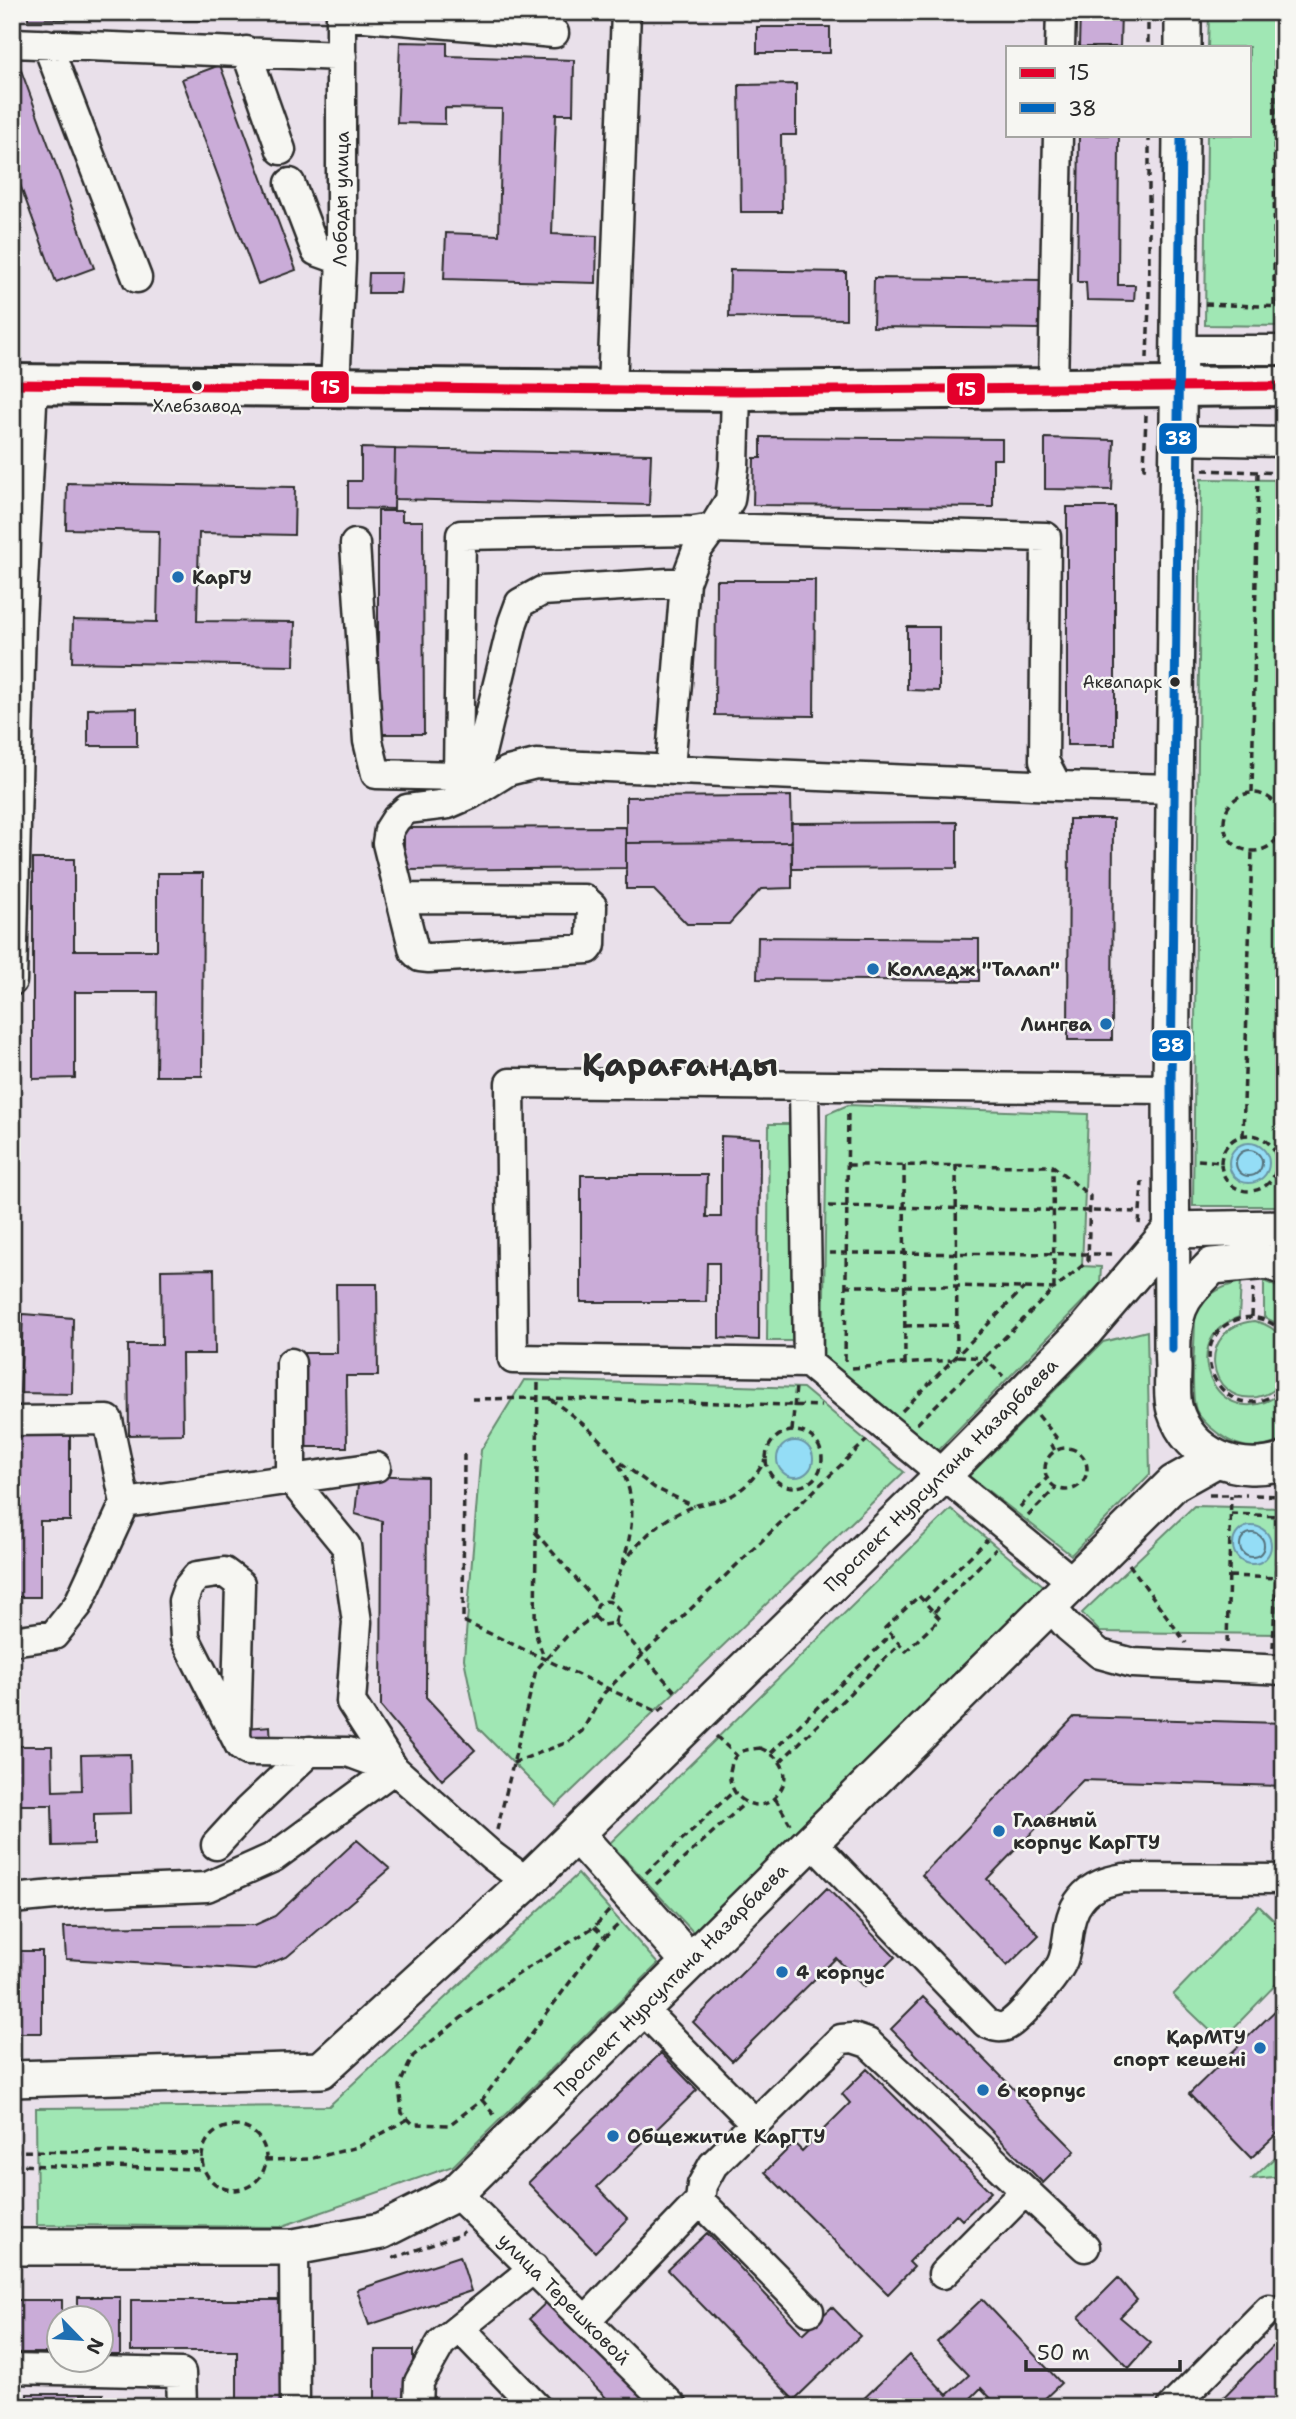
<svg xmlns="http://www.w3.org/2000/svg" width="1296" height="2419" viewBox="0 0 1296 2419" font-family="'Shantell Sans',sans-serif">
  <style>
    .green { fill: #a0e7b4; stroke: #668970; stroke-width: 2 }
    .water { fill: #94ddf6; stroke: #6a96a5; stroke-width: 2 }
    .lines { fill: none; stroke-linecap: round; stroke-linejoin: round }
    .shore { stroke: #55727c; stroke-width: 2 }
    .building { fill: #caacd8; stroke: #2b2b2b; stroke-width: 2 }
    .minor-casing { stroke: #2b2b2b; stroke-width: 33 }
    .major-casing { stroke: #2b2b2b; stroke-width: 40 }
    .highway-casing { stroke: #2b2b2b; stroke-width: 44 }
    .path { stroke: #2b2b2b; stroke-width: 3.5; stroke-dasharray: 7 5; stroke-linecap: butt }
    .minor { stroke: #f6f6f2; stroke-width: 28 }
    .major { stroke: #f6f6f2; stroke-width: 35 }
    .highway { stroke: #f6f6f2; stroke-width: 38 }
    .bus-1-casing { stroke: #f6f6f2; stroke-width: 14 }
    .bus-2-casing { stroke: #f6f6f2; stroke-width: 14 }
    .bus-1 { stroke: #e4002b; stroke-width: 9 }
    .bus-2 { stroke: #0065bd; stroke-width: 9 }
    .bus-dot { fill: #2b2b2b; stroke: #f6f6f2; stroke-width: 2.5 }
    .poi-dot { fill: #1f6fb2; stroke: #f6f6f2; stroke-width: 2.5 }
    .labels { text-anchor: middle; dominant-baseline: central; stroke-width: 5; stroke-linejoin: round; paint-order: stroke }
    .bus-label { font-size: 17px; fill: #2b2b2b; stroke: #f6f6f2 }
    .street-label { font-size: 19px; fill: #2b2b2b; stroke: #f6f6f2 }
    .poi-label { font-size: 19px; font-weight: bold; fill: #2b2b2b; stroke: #f6f6f2; text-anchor: start }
    .town-label { font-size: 33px; font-weight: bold; fill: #2b2b2b; stroke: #f6f6f2 }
    .line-badge { stroke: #f6f6f2; stroke-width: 2.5 }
    .badge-label { font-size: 19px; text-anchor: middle; font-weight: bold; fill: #fff }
  </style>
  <rect width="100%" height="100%" fill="#e9e0ea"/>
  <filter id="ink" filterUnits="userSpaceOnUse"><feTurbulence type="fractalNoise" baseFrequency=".0143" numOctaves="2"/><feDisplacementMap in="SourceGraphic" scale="14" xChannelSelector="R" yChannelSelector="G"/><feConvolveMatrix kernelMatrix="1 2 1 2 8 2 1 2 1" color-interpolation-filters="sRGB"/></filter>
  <g filter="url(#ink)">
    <!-- green -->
    <path class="green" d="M1209 12H1284V326L1205 325 1207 135H1249V47H1208Z
      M1201 479 1284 480V1206H1193Z
      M848 1105 1088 1114 1082 1266 1101 1267 1100 1284 937 1451 823 1357 827 1114Z
      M769 1124H796L794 1341H767Z
      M1264 1281 1284 1290V1327L1264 1317Z
      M1241 1282 1239 1317C1170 1342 1223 1443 1284 1390V1440C1253 1453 1234 1448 1210 1427 1205 1422 1199 1417 1196 1410 1190 1394 1195 1339 1195 1319 1201 1296 1219 1287 1241 1282Z
      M1254 1321C1267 1324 1275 1329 1284 1339V1379C1278 1389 1268 1395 1257 1397 1206 1405 1195 1327 1254 1321Z
      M1147 1331 1150 1474 1071 1555 969 1476 1103 1342Z
      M524 1380 803 1388 904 1472 556 1806 478 1728 464 1659 481 1450Z
      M1194 1506 1284 1508V1634L1100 1632 1082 1613Z
      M951 1509 1045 1587 695 1934 610 1843Z
      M578 1874 658 1964 453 2166 280 2227 37 2225 36 2108 329 2106Z
      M1259 1906 1284 1930V1976L1221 2041 1173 1995Z
      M1284 2149V2176L1252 2179Z"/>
    <!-- water -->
    <path class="water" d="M1229 1163a20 20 0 1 1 40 0a20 20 0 1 1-40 0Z
      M777 1459a18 18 0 1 1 36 0a18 18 0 1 1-36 0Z
      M1233 1545a19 19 0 1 1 38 0a19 19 0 1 1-38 0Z"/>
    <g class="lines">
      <!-- shore -->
      <path class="shore" d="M1236 1163a13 13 0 1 1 26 0a13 13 0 1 1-26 0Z
        M1240 1545a12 12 0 1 1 24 0a12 12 0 1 1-24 0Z"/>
    </g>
    <!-- building -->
    <path class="building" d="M28 12H222V20L28 19Z
      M1080 12H1121L1120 47H1079Z
      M757 27H830V53H757Z
      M400 42 447 43V56L574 60 573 114H556L552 234 597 236 596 283 444 279 446 233 499 235 502 109 445 108V124L397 123Z
      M18 62 94 268 56 282 12 163V65Z
      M220 65 296 270 258 284 182 79Z
      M796 84V135H781L782 212H741L739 85Z
      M1079 135H1119L1118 285H1135L1134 301 1087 300 1086 282H1077Z
      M730 270 846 272V319L729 317Z
      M369 273H402L400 293H368Z
      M874 278 1041 280 1040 329 873 327Z
      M761 437 1002 439V459H993V507L753 505 754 458H761Z
      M1045 438 1114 440 1112 490 1045 489Z
      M361 448 395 449 394 509 348 508V481H361Z
      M395 449 651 454 649 505 394 499Z
      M67 483 295 487 294 535 199 533 197 621 295 622 294 666 72 662 73 620 157 622 159 531 66 529Z
      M1067 507H1115V745H1067Z
      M378 511H402V521H423L424 734H378Z
      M716 580H815L814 716 715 715Z
      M907 627H939V691L907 690Z
      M137 708V746H88V709Z
      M791 796 792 842 626 843V797Z
      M1069 819H1113L1112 1040H1068Z
      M957 822V868L792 869 791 823Z
      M626 827V868L404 870V828Z
      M792 842V888L761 889 729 924H687L653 889H626V843Z
      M33 859H74V950H157V873H203L202 1076H156L157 992H75V1078L33 1079Z
      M758 937 979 939V981L757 979Z
      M721 1136 760 1138 759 1340 719 1338V1263H707L706 1302H581V1175H707L706 1217H721Z
      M214 1269 215 1354H182L183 1434 129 1435 128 1345H162L161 1270Z
      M336 1284H377L378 1376H346L347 1447H304L303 1353H337Z
      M23 1314 73 1318 72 1394 20 1393Z
      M16 1431H70V1521H40V1597H12V1509H15Z
      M359 1475 427 1477 426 1697 475 1750 442 1780 381 1707 382 1521 355 1514Z
      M1074 1717 1284 1723V1786L1083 1780 987 1879 1039 1935 1007 1966 922 1875Z
      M270 1726 271 1744H249L247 1728Z
      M12 1746H52L53 1791 82 1790 81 1755 130 1754 131 1813 94 1814V1845L53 1846 52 1805H12Z
      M357 1840 390 1869 288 1956 255 1970 66 1959 64 1927 255 1925 275 1916Z
      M827 1888 895 1957 864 1987 836 1958 732 2061 693 2022Z
      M12 1951H42V2033H12Z
      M923 1997 1075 2151 1043 2183 891 2029Z
      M1284 2002V2127L1251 2158 1189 2094Z
      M661 2053 697 2090 597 2187 628 2219 595 2252 528 2183Z
      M867 2069 991 2192 962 2220 956 2214 909 2262 914 2267 888 2294 765 2172 794 2143 802 2151 850 2103 842 2094Z
      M707 2233 803 2334 832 2307 860 2336 794 2400 668 2270Z
      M460 2256 471 2291 369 2325 357 2290Z
      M1118 2278 1137 2300 1120 2317 1151 2343 1129 2368 1079 2317Z
      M556 2293 667 2407H615L529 2319Z
      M78 2297H120V2355H102V2318H78Z
      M982 2299 1061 2383 1036 2407H999L981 2388 962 2407H855L909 2355 947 2395 969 2375 937 2342Z
      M12 2300H62V2318H60V2353H12Z
      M131 2300H288V2407H237V2351H131Z
      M1284 2335V2407H1214Z
      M375 2350H413V2407H375Z
      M27 2394H103V2407H27Z"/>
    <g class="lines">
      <!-- minor casing -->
      <g class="minor-casing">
        <path id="minor" d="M341 15 554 33
          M12 43 342 56
          M47 44 137 278
          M1060 47 1061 12
          M246 51 281 150
          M290 183 316 251 341 260
          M1178 350H1284
          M335 386 341 260V12
          M1053 387 1058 135
          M612 390 626 12
          M1177 440 1284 442
          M355 544 368 741 376 774 458 776 461 535 694 531 713 528 730 500 734 467 736 391
          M670 769 685 582 697 550 713 528 1046 537 1044 761 1057 786 1173 789
          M471 794 513 622 520 603 542 591 685 582
          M401 898 584 899 592 906 591 945 588 949 429 958 420 957 414 951 387 843 389 830 396 819 407 809 448 804 471 794 508 771 536 764 1057 786
          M12 981 21 623 33 384
          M804 1086 808 1363
          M291 1363V1479L346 1546 357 1622 351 1702 394 1769 491 1855 527 1882
          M12 1421 108 1420 125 1503 376 1467
          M1074 1583 808 1363 513 1359 510 1083 1171 1089
          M1050 1606 1068 1627 1100 1654 1133 1663 1284 1670
          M12 1641 54 1635 78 1605 125 1503
          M812 1842 986 2023C993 2026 999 2029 1006 2026 1019 2020 1058 1974 1063 1960 1070 1939 1066 1917 1081 1899 1092 1885 1108 1881 1124 1878L1284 1879
          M216 1845 248 1810 310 1751
          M12 1899 86 1892 207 1887 274 1857 394 1769 348 1752 247 1751 240 1746 185 1638 183 1601 188 1587 197 1576 224 1572 240 1584 236 1737
          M642 2009 755 2123
          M456 2193 673 2407
          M700 2201 809 2311
          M294 2247 295 2407
          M943 2274 1025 2191
          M586 2320 700 2201 702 2185 713 2165 841 2039 853 2038 868 2043 1085 2247
          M460 2328 536 2407
          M12 2369 181 2373 182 2407
          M418 2407 419 2382 441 2343 534 2268
          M1172 2407 1269 2309"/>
      </g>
      <!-- major casing -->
      <g class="major-casing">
        <path id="major" d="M1183 47V12
          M1284 1267 1268 1261 1212 1266C1200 1279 1186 1291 1179 1308 1172 1326 1172 1348 1173 1367 1173 1380 1171 1397 1175 1410 1190 1457 1239 1476 1284 1461
          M1172 1349 1171 1089 1181 135
          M576 1834 690 1962
          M12 2079 321 2070 527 1882 943 1475 1084 1332 1171 1230 1284 1228
          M12 2247H294L381 2231 456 2193 1174 1483 1217 1459"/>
      </g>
      <!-- highway casing -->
      <g class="highway-casing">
        <path id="highway" d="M12 384 736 391 1284 386"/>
      </g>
      <!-- path -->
      <path class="path" d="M1148 12V47
        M1149 135V303
        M1205 304 1284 307
        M1274 306 1275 12
        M1147 358 1149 303H1152
        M1146 415 1144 468 1149 469
        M1203 470 1284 473
        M1252 792 1258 472
        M1224 822a29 29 0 1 1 58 0a29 29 0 1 1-58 0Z
        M1221 1163a28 28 0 1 1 56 0a28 28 0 1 1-56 0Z
        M1243 1136 1252 852
        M1198 1160 1221 1162
        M904 1165 905 1364
        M956 1165 957 1356 984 1358 1003 1376
        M829 1206 1140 1212 1142 1181
        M1139 1224 1140 1212
        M829 1253 1116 1254
        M845 1286H957L1054 1289 1088 1261 1090 1196 1053 1166 847 1165
        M1252 1317 1253 1288
        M905 1326 957 1325
        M1284 1332C1271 1321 1256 1314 1239 1319 1175 1338 1225 1440 1284 1387
        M845 1361 848 1109
        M852 1368 952 1360
        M538 1383 535 1622 537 1638 544 1657
        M472 1399 548 1398 821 1406
        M550 1399C636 1459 652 1502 608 1601
        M902 1411 1024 1288
        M1038 1415 1056 1437 1052 1445 1055 1451
        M917 1424 1054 1289 1053 1166
        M792 1431 796 1386
        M766 1459a28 28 0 1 1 56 0a28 28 0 1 1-56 0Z
        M1045 1469a21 21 0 1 1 42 0a21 21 0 1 1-42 0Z
        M464 1454 463 1621 658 1712 666 1705
        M621 1463 655 1488 694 1506
        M1209 1495H1247
        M1255 1495 1284 1496
        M1020 1507 1047 1478
        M1231 1514 1278 1516
        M1028 1516 1056 1488
        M535 1532 598 1604
        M1129 1564 1186 1643
        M623 1565C638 1539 666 1516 694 1506 703 1503 713 1502 721 1500 741 1494 756 1477 765 1460
        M1229 1576 1276 1578
        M919 1596 940 1619 906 1651 885 1628Z
        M924 1601 987 1540
        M934 1612 996 1549
        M615 1623 678 1695
        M1227 1643 1231 1495
        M1273 1648 1279 1496
        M716 1736 736 1755
        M760 1748C781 1757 794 1774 777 1795 758 1819 723 1796 731 1767 732 1761 734 1757 739 1753 745 1749 753 1749 760 1748Z
        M771 1753 891 1635
        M780 1762 900 1644
        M513 1763 568 1742 582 1731 604 1693 627 1670 867 1440
        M775 1798 790 1824
        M497 1830 536 1670 567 1636 594 1616 598 1604C607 1599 614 1601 619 1611L615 1623 603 1625 594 1616
        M646 1873 733 1792
        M656 1884 745 1803
        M609 1911 594 1927 512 1978 413 2056 399 2086 402 2113 413 2124 449 2125 482 2100 599 1943 620 1923
        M594 1927 606 1938
        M482 2100 495 2116
        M202 2158a32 32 0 1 1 64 0a32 32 0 1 1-64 0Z
        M12 2151 203 2153
        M265 2160 309 2159 358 2147 408 2119
        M12 2165 204 2169
        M393 2258 460 2235 464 2231"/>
      <!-- minor -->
      <use href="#minor" class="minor"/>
      <!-- major -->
      <use href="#major" class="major"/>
      <!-- highway -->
      <use href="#highway" class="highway"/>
      <!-- bus-1 casing -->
      <g class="bus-1-casing">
        <path id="bus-1" d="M12 384 736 391 1284 386"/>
      </g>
      <!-- bus-2 casing -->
      <g class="bus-2-casing">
        <path id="bus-2" d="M1172 1349 1171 1089 1181 135"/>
      </g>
      <!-- bus-1 -->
      <use href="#bus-1" class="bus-1"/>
      <!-- bus-2 -->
      <use href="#bus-2" class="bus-2"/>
    </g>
  </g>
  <!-- markers -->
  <g class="bus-dot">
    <circle cx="197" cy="386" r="6"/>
    <circle cx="1175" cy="682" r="6"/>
  </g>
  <g class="poi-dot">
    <circle cx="178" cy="577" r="7"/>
    <circle cx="873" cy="969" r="7"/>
    <circle cx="1106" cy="1024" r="7"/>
    <circle cx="999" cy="1831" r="7"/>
    <circle cx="782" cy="1972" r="7"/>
    <circle cx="1260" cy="2048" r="7"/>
    <circle cx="983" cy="2090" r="7"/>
    <circle cx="613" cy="2136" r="7"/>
  </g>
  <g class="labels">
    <!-- bus labels -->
    <g class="bus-label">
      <text x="197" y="406">Хлебзавод</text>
      <text x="1162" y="682" text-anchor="end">Аквапарк</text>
    </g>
    <!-- street labels -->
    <g class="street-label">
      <text transform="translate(341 199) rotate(-89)">Лободы улица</text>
      <text transform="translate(941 1475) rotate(-45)">Проспект Нурсултана Назарбаева</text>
      <text transform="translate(671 1980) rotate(-45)">Проспект Нурсултана Назарбаева</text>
      <text transform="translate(564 2299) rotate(45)">улица Терешковой</text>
    </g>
    <!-- poi labels -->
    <g class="poi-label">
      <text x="192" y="577">КарГУ</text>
      <text x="887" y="969">Колледж "Талап"</text>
      <text x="1092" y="1024" text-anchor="end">Лингва</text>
      <text x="1013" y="1820">Главный<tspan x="1013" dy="22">корпус КарГТУ</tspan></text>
      <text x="796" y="1972">4 корпус</text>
      <text x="1246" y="2037" text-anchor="end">ҚарМТУ<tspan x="1246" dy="22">спорт кешені</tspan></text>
      <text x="997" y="2090">6 корпус</text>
      <text x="627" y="2136">Общежитие КарГТУ</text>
    </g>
    <!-- town labels -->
    <g class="town-label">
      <text x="680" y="1064">Қарағанды</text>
    </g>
  </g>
  <g class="line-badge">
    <rect x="310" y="370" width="40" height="34" rx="7" fill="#e4002b"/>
    <rect x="946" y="372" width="40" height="34" rx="7" fill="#e4002b"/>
    <rect x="1158" y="422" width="40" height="33" rx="7" fill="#0065bd"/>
    <rect x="1151" y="1029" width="41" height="33" rx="7" fill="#0065bd"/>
  </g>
  <g class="badge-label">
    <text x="330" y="394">15</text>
    <text x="966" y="396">15</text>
    <text x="1178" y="445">38</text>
    <text x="1171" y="1052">38</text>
  </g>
  <!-- margin -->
  <rect width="1296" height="2419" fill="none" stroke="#f6f6f2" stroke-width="42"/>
  <rect x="21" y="21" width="1254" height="2377" fill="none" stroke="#2b2b2b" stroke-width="2.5" filter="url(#ink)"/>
  <!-- legend -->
  <rect x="1006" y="46" width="245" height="91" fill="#f6f6f2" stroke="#a5a5a2" stroke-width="2"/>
  <rect x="1020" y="68" width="35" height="10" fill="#e4002b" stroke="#a5a5a2" stroke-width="2"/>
  <text x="1068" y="80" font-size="21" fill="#2b2b2b">15</text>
  <rect x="1020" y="103" width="35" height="10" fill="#0065bd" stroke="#a5a5a2" stroke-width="2"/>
  <text x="1068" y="116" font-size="21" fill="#2b2b2b">38</text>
  <!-- north arrow -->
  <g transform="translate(80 2339) rotate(115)"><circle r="33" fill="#f6f6f2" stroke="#a5a5a2" stroke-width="2"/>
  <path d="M0-5L12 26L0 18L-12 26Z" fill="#1f6fb2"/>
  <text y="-10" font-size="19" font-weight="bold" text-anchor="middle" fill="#2b2b2b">N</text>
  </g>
  <!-- scale -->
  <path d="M1026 2360v10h154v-10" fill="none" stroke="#2b2b2b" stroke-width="3.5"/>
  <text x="1037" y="2360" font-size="21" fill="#2b2b2b" stroke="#f6f6f2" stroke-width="5" paint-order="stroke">50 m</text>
</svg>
